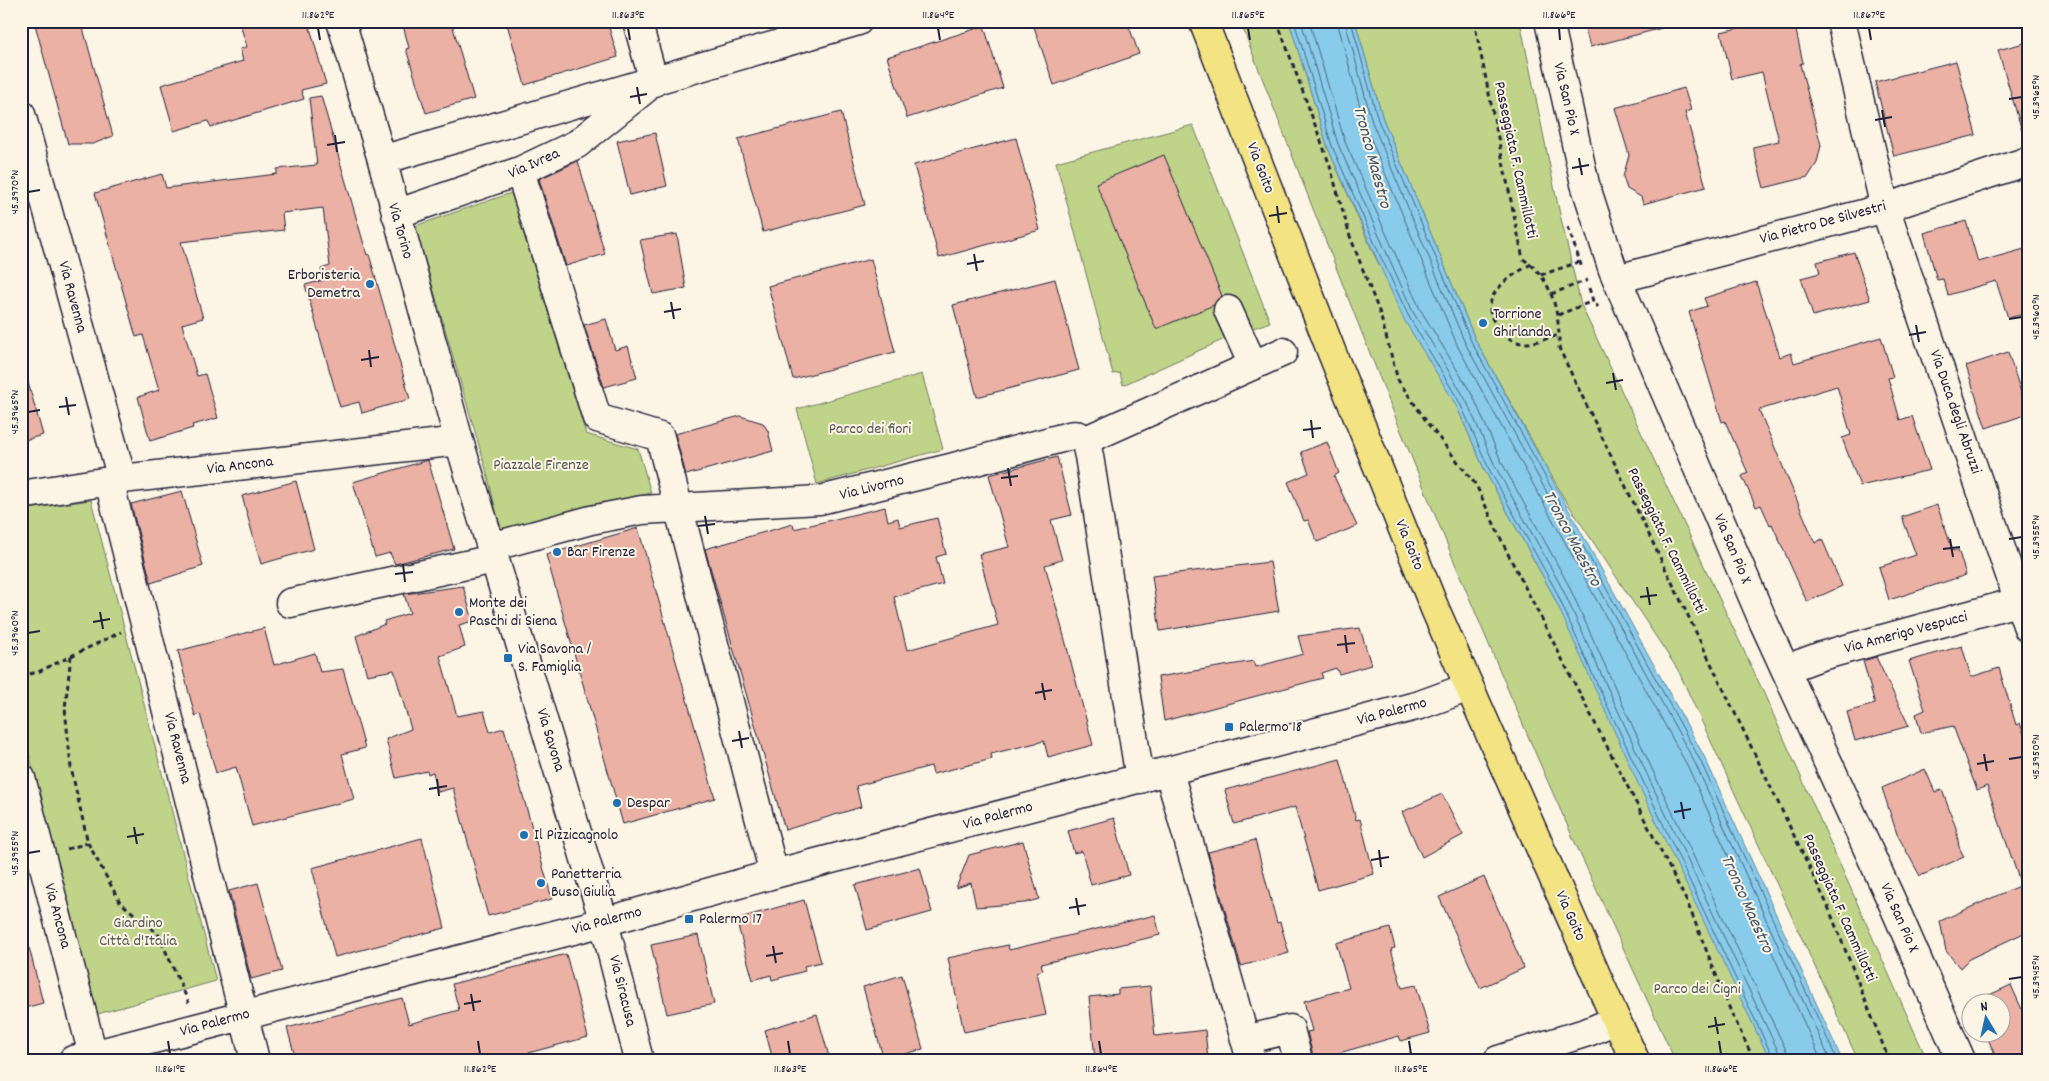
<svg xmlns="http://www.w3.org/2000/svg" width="2049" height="1081" viewBox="0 0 2049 1081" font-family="Dekko,sans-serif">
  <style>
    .green { fill: #bfd489; stroke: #707b62 }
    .water { fill: #89cbea; stroke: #6087a4 }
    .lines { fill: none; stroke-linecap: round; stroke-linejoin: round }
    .shore { stroke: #4b6681; stroke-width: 1 }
    .building { fill: #ebb1a5; stroke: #22223b }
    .minor-casing { stroke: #22223b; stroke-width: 31 }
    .major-casing { stroke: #22223b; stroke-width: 31 }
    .path { stroke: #22223b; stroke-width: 3; stroke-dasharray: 5 4; stroke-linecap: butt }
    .minor { stroke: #fcf5e5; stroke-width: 28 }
    .major { stroke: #f4e382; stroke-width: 28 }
    .ticks { fill: none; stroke: #22223b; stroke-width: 2 }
    .poi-dot { fill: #1f6fb2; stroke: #fcf5e5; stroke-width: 2 }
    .labels { text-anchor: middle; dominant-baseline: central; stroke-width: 4; stroke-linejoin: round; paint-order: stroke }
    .street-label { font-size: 16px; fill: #22223b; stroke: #fcf5e5 }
    .poi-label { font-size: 16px; fill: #22223b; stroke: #fcf5e5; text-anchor: start }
    .park-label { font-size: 16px; fill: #515752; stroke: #fcf5e5 }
    .water-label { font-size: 18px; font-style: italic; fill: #415570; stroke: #fcf5e5 }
    .neatline { fill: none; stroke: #22223b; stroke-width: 2 }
    .ticks-label { font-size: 12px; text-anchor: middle; fill: #22223b }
  </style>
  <rect width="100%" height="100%" fill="#fcf5e5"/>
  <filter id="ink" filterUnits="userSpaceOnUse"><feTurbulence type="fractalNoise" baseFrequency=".02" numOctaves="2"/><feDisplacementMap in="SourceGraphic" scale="10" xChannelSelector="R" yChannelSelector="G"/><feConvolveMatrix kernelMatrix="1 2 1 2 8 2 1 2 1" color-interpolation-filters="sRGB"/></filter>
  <g filter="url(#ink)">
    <!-- green -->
    <path class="green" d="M1240 21H1289L1328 148 1374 255 1456 405 1485 471 1552 593 1785 1060H1675C1632 967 1589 875 1548 782 1438 532 1339 276 1240 21Z
      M1355 21H1520L1557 201 1581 305 1761 687 1927 1060H1858L1678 670 1564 498 1475 339 1383 119Z
      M1193 125 1270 322 1229 337 1123 385 1120 373 1113 374 1056 162Z
      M511 193 586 434 638 449 651 493 501 532 487 473 415 226Z
      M922 374 943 449 817 484 797 409Z
      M91 500 216 981 94 1015 21 721V510Z"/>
    <!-- water -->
    <path class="water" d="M1289 21H1355L1383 119 1475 339 1705 758 1842 1060H1770L1640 788 1552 593 1485 471 1456 405 1403 318 1328 148Z"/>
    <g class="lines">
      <!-- shore -->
      <path class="shore" d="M1294 21 1332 146 1379 253 1408 315 1460 403 1489 469 1556 591 1592 673 1774 1060
        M1301 21 1338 144 1413 312 1466 400 1495 466 1562 588 1651 783 1779 1053 1780 1060
        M1309 21 1345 142 1420 309 1473 396 1502 463 1568 584 1657 780 1786 1050 1788 1060
        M1337 21 1365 125 1458 347 1688 767 1821 1060
        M1345 21 1372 122 1465 343 1695 763 1830 1060
        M1351 21 1378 120 1471 341 1700 760 1837 1060"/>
    </g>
    <!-- building -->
    <path class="building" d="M34 21H81L113 136 93 144H68Z
      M239 21H308L326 84 301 90 304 99 211 127 208 121 174 131 161 85 243 61 240 49 247 47Z
      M416 21H451L474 99 426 113 406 49 409 48 403 25Z
      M506 21H607L618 57 525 85Z
      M1032 21H1127L1139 54 1054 85Z
      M1583 21H1661L1662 28 1590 47Z
      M1768 21H1794L1803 63 1800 64 1821 145 1817 163 1808 177 1764 188 1753 147 1779 141 1762 72 1732 79 1721 32Z
      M984 26 1003 88 907 118 887 57Z
      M2028 42V130L2022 131 1998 50Z
      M1956 61 1976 135 1894 156 1875 82Z
      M1684 88 1691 110 1685 112 1706 187 1643 204 1641 197 1627 189 1623 177 1629 155 1615 108Z
      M321 96 367 255 369 254 410 399 362 413 359 402 340 407 305 285 324 280 321 269 330 266 323 208 282 213 284 230 181 242 203 318 182 324 197 376 205 374 218 418 192 425 193 428 150 441 138 397 159 390 143 335 136 337 95 193 162 174 166 188 277 174V169L317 165 309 98Z
      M841 112 865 205 763 232 738 139Z
      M655 133 667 186 630 195 617 141Z
      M1016 138 1040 230 939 258 914 165Z
      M1164 155 1222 296 1214 305 1156 329 1096 183Z
      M578 161 605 254 566 266 539 179Z
      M1966 221 1978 262 2028 248V313L2008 318 1996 281 1948 295 1943 279 1937 280 1924 233Z
      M677 234 686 288 653 294 640 240Z
      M1854 252 1870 300 1813 316 1801 278 1820 273 1817 262Z
      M871 259 895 352 793 379 768 286Z
      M1055 279 1079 370 977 397 953 305Z
      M1756 282 1780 357 1791 353 1794 363 1881 337 1893 377 1888 378 1900 420 1912 416 1930 470 1860 486 1842 438 1851 435 1837 386 1759 410 1815 543 1822 539 1842 586 1807 602 1772 524 1770 525 1761 505 1756 507 1742 476 1748 473 1725 421 1722 422 1689 312 1707 306 1704 298Z
      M606 319 615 350 628 346 637 378 604 387 584 325Z
      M2008 352 2028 414 1986 428 1966 366Z
      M27 379 43 435 21 441V380Z
      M740 416 763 423 768 431 773 451 686 475 675 434Z
      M1327 442 1339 473 1334 476 1357 526 1317 542 1308 520 1304 521 1288 482 1309 473 1301 452Z
      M1057 457 1072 515 1051 520 1062 560 1045 565 1093 745 1048 757 1044 741 991 754 992 759 933 774 931 766 856 786 861 807 785 830 705 549 793 524 794 529 885 507 888 521 898 518 900 527 937 518 946 554 936 557 943 584 894 597 907 650 998 625 979 554 1009 547 989 475Z
      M428 460 454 549 395 564 390 553 375 557 353 482Z
      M296 481 314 549 261 564 242 496Z
      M182 491 203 566 151 583 131 504Z
      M1937 505 1953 551 1958 549 1966 575 1889 600 1879 567 1916 555 1902 517Z
      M638 528 715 798 623 824 546 555Z
      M1270 562 1279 611 1160 631 1152 576Z
      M463 586 473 621 459 625 465 647 440 656 457 716 484 711 490 732 504 728 552 899 488 916 453 788 438 792 433 772 428 774 427 771 396 778 386 739 411 729 394 670 367 675 356 636 385 624 384 621 410 613 404 594Z
      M264 628 274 665 315 653 320 672 343 669 365 748 342 754 354 799 252 826 236 767 216 773 200 714 195 716 178 651Z
      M1360 628 1371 665 1339 674 1336 668 1321 673 1323 678 1164 721 1158 677 1254 661 1256 667 1303 654 1298 636Z
      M1962 646 1971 677 1999 668 2016 725 2020 723 2028 745V931L1969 959 1960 968 1946 951 1940 921 2021 885 1987 786 1977 790 1953 726 1921 733 1916 714 1925 710 1909 661Z
      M1876 657 1909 726 1855 741 1847 712 1875 704 1863 661Z
      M1340 759 1356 820 1360 819 1374 874 1318 890 1295 807 1234 824 1225 790Z
      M1925 769 1935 792 1942 790 1956 828 1959 847 1964 857 1920 876 1897 834 1882 788Z
      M1442 794 1463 835 1422 857 1402 812Z
      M1114 818 1129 875 1091 885 1082 851 1074 853 1068 831Z
      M422 838 445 928 335 957 312 868Z
      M1255 840 1277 923 1280 922 1289 953 1241 966 1208 852Z
      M1023 841 1039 899 1025 903 976 907 971 883 956 888 969 855Z
      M920 868 932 912 867 930 855 885Z
      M1484 877 1524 968 1480 988 1439 897Z
      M258 883 282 971 251 979 229 891Z
      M804 900 821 962 804 966 805 971 772 980 771 975 753 980 736 919Z
      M1155 915 1160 935 1041 964 1043 970 1037 972 1046 1015 964 1032 948 958 1008 945 1009 950Z
      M1390 928 1395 948 1391 949 1402 988 1416 985 1430 1033 1401 1041 1399 1036 1314 1060 1307 1032 1312 1031 1304 1001 1349 988 1336 943Z
      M698 935 714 1004 667 1014 651 945Z
      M29 947 43 1003 21 1009V948Z
      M566 954 588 1037 502 1060H296L287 1028 402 998 409 1024 459 1010 452 984Z
      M902 975 923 1049 884 1060 863 987Z
      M2011 985 2028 1023V1060H1997L1986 1034H2002V1004L1972 1003Z
      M1150 986 1155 1036 1205 1030 1208 1060H1095L1089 997 1118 994V989Z
      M817 1014 830 1060H773L765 1030Z"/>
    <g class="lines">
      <!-- minor casing -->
      <g class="minor-casing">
        <path id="minor" d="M341 21 382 160 459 441 604 922 639 1060
          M637 21 654 82
          M1549 21 1585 184 1613 270 1764 623 1893 904 1961 1060
          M1841 21 1885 208 2028 628
          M21 114 122 479
          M382 160 858 21
          M520 171 597 418 660 437 774 874
          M396 214 520 171 577 144 645 89
          M1617 279 1885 208 2028 161
          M1228 310 1253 365
          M1086 440 1283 352
          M109 481 255 1060
          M21 495 122 479 459 441
          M491 547 591 520 642 510 820 500 950 468 1069 436C1085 432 1086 444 1089 456L1140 779
          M290 603 494 559
          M1786 669 1821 656 2028 599
          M1169 772 1251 1060
          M21 778 93 1055
          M1245 1040 1290 1029 1298 1060
          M73 1060 604 922 774 874 1420 705 1469 687
          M1498 1060 1588 1032 1616 1020"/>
      </g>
      <!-- major casing -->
      <g class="major-casing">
        <path id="major" d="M1203 21 1332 353 1435 609 1616 1020 1635 1060"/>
      </g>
      <!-- path -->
      <path class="path" d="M1277 21 1329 163 1350 236 1380 314 1398 380 1429 425 1476 485 1507 552 1687 902 1731 1012 1754 1060
        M1474 21 1523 259C1553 278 1560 315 1559 348L1827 904 1889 1060
        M1568 227 1582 268
        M1531 264C1510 277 1476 296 1496 325 1501 332 1509 340 1517 342 1530 346 1547 338 1559 335
        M1541 275 1579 262
        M1589 288 1593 301 1598 307
        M1551 294 1588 280
        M1558 315 1593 301
        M71 656 65 708 71 768 88 843 120 902 158 934 189 1003
        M21 676 38 672 121 632
        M67 849 88 843"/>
      <!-- minor -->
      <use href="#minor" class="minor"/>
      <!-- major -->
      <use href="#major" class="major"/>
    </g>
  </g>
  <!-- ticks -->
  <path class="ticks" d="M318 28 320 40M628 28 630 40M938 28 940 40M1248 28 1250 40M1559 28 1560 40M1869 28 1871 40M637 87 640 104M630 97 647 94M2009 99 2022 97M1882 110 1885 127M1875 120 1892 117M335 135 337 152M327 145 345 142M1579 158 1582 175M1572 168 1589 165M28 192 40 190M1277 206 1279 223M1269 216 1287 213M974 254 977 271M967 264 984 261M671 302 674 319M664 312 681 309M2009 319 2022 317M1916 325 1919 342M1909 335 1926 332M369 350 371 367M361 360 379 357M1613 373 1616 390M1606 383 1623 380M66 397 69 415M59 407 76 405M28 412 40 410M1311 420 1313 438M1303 430 1321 428M1008 468 1011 486M1001 478 1018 476M705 516 708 534M698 526 715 524M1950 539 1953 557M2009 539 2022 537M1943 549 1960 547M403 564 405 582M395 574 413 572M1647 587 1650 605M1640 597 1657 595M100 612 103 629M93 622 110 619M28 633 40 631M1345 635 1347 653M1337 645 1355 643M1042 683 1045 700M1035 693 1052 690M739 731 742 748M732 741 749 738M1984 754 1987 771M2009 759 2022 757M1977 764 1994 761M437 779 439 796M429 789 447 786M1681 802 1684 819M1674 812 1691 809M134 827 137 844M127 837 144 834M1379 850 1381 867M28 853 40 851M1371 860 1389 857M1076 898 1079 915M1069 908 1086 905M773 946 776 963M766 956 783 953M2009 979 2022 977M471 994 474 1011M464 1004 481 1001M1715 1017 1718 1034M1708 1027 1725 1024M168 1041 170 1054M478 1041 480 1054M788 1041 790 1054M1099 1041 1101 1054M1409 1041 1411 1054M1719 1041 1721 1054"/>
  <!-- markers -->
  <g class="poi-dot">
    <circle cx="370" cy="284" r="5"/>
    <circle cx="1483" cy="323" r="5"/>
    <circle cx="557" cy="552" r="5"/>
    <circle cx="459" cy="612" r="5"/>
    <rect x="503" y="653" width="10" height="10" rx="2.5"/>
    <rect x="1224" y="722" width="10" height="10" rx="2.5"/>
    <circle cx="617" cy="803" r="5"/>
    <circle cx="524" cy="835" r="5"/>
    <circle cx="541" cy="883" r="5"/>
    <rect x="684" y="914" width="10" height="10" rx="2.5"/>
  </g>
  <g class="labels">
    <!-- street labels -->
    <g class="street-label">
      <text transform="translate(1566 99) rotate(77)">Via San Pio X</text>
      <text transform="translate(1515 160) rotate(78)">Passeggiata F. Cammillotti</text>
      <text transform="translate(534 164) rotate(-24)">Via Ivrea</text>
      <text transform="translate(1260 168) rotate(69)">Via Goito</text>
      <text transform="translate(1823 223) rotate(-15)">Via Pietro De Silvestri</text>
      <text transform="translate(400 231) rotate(74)">Via Torino</text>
      <text transform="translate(72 297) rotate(75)">Via Ravenna</text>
      <text transform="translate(1955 412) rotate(71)">Via Duca degli Abruzzi</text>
      <text transform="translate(240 466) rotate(-7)">Via Ancona</text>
      <text transform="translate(872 488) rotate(-14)">Via Livorno</text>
      <text transform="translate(1666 541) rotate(64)">Passeggiata F. Cammillotti</text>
      <text transform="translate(1409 545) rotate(68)">Via Goito</text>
      <text transform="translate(1732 549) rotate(67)">Via San Pio X</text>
      <text transform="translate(1906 633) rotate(-15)">Via Amerigo Vespucci</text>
      <text transform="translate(1392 712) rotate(-15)">Via Palermo</text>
      <text transform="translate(550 740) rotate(73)">Via Savona</text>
      <text transform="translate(177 748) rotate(76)">Via Ravenna</text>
      <text transform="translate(998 816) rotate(-15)">Via Palermo</text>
      <text transform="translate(1839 908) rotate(66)">Passeggiata F. Cammillotti</text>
      <text transform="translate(57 916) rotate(75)">Via Ancona</text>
      <text transform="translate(1570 916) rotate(66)">Via Goito</text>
      <text transform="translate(1899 918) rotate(66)">Via San Pio X</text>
      <text transform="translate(607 921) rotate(-15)">Via Palermo</text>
      <text transform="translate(622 991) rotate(76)">Via Siracusa</text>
      <text transform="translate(215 1023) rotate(-15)">Via Palermo</text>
    </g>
    <!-- poi labels -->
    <g class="poi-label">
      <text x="360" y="275" text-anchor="end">Erboristeria<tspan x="360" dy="18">Demetra</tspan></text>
      <text x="1493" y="314">Torrione<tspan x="1493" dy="18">Ghirlanda</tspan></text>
      <text x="567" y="552">Bar Firenze</text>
      <text x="469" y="603">Monte dei<tspan x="469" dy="18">Paschi di Siena</tspan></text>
      <text x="518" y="649">Via Savona /<tspan x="518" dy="18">S. Famiglia</tspan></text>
      <text x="1239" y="727">Palermo 18</text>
      <text x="627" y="803">Despar</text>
      <text x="534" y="835">Il Pizzicagnolo</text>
      <text x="551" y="874">Panetterria<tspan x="551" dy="18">Buso Giulia</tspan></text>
      <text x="699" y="919">Palermo 17</text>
    </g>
    <!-- park labels -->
    <g class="park-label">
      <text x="870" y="429">Parco dei fiori</text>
      <text x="541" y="465">Piazzale Firenze</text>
      <text x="138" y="923">Giardino<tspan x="138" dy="18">Città d'Italia</tspan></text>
      <text x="1697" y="989">Parco dei Cigni</text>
    </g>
    <!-- water labels -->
    <g class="water-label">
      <text transform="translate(1371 157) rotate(75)">Tronco Maestro</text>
      <text transform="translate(1571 539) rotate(62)">Tronco Maestro</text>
      <text transform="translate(1746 904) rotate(66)">Tronco Maestro</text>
    </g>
  </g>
  <!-- margin -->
  <rect width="2049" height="1081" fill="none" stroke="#fcf5e5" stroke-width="55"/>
  <!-- north arrow -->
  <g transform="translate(1986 1018) rotate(351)"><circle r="24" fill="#fcf5e5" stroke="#a5a1a1"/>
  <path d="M0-4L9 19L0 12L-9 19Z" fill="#1f6fb2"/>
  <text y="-8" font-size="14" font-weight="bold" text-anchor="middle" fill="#22223b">N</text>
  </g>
  <rect x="28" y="28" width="1994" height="1026" class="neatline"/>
  <g class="ticks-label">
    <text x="318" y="18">11.862°E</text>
    <text x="628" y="18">11.863°E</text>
    <text x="938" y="18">11.864°E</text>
    <text x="1248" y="18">11.865°E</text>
    <text x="1559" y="18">11.866°E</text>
    <text x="1869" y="18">11.867°E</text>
    <text transform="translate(2035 97) rotate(-90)" y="4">45.3965°N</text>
    <text transform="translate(14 192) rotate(-90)" y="4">45.3970°N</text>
    <text transform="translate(2035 317) rotate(-90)" y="4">45.3960°N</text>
    <text transform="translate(14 412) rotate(-90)" y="4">45.3965°N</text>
    <text transform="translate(2035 537) rotate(-90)" y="4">45.3955°N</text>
    <text transform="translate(14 633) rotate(-90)" y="4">45.3960°N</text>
    <text transform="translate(2035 757) rotate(-90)" y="4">45.3950°N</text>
    <text transform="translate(14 853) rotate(-90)" y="4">45.3955°N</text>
    <text transform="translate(2035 977) rotate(-90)" y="4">45.3945°N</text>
    <text x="170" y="1072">11.861°E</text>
    <text x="480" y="1072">11.862°E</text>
    <text x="790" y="1072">11.863°E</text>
    <text x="1101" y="1072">11.864°E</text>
    <text x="1411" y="1072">11.865°E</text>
    <text x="1721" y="1072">11.866°E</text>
  </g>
</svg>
